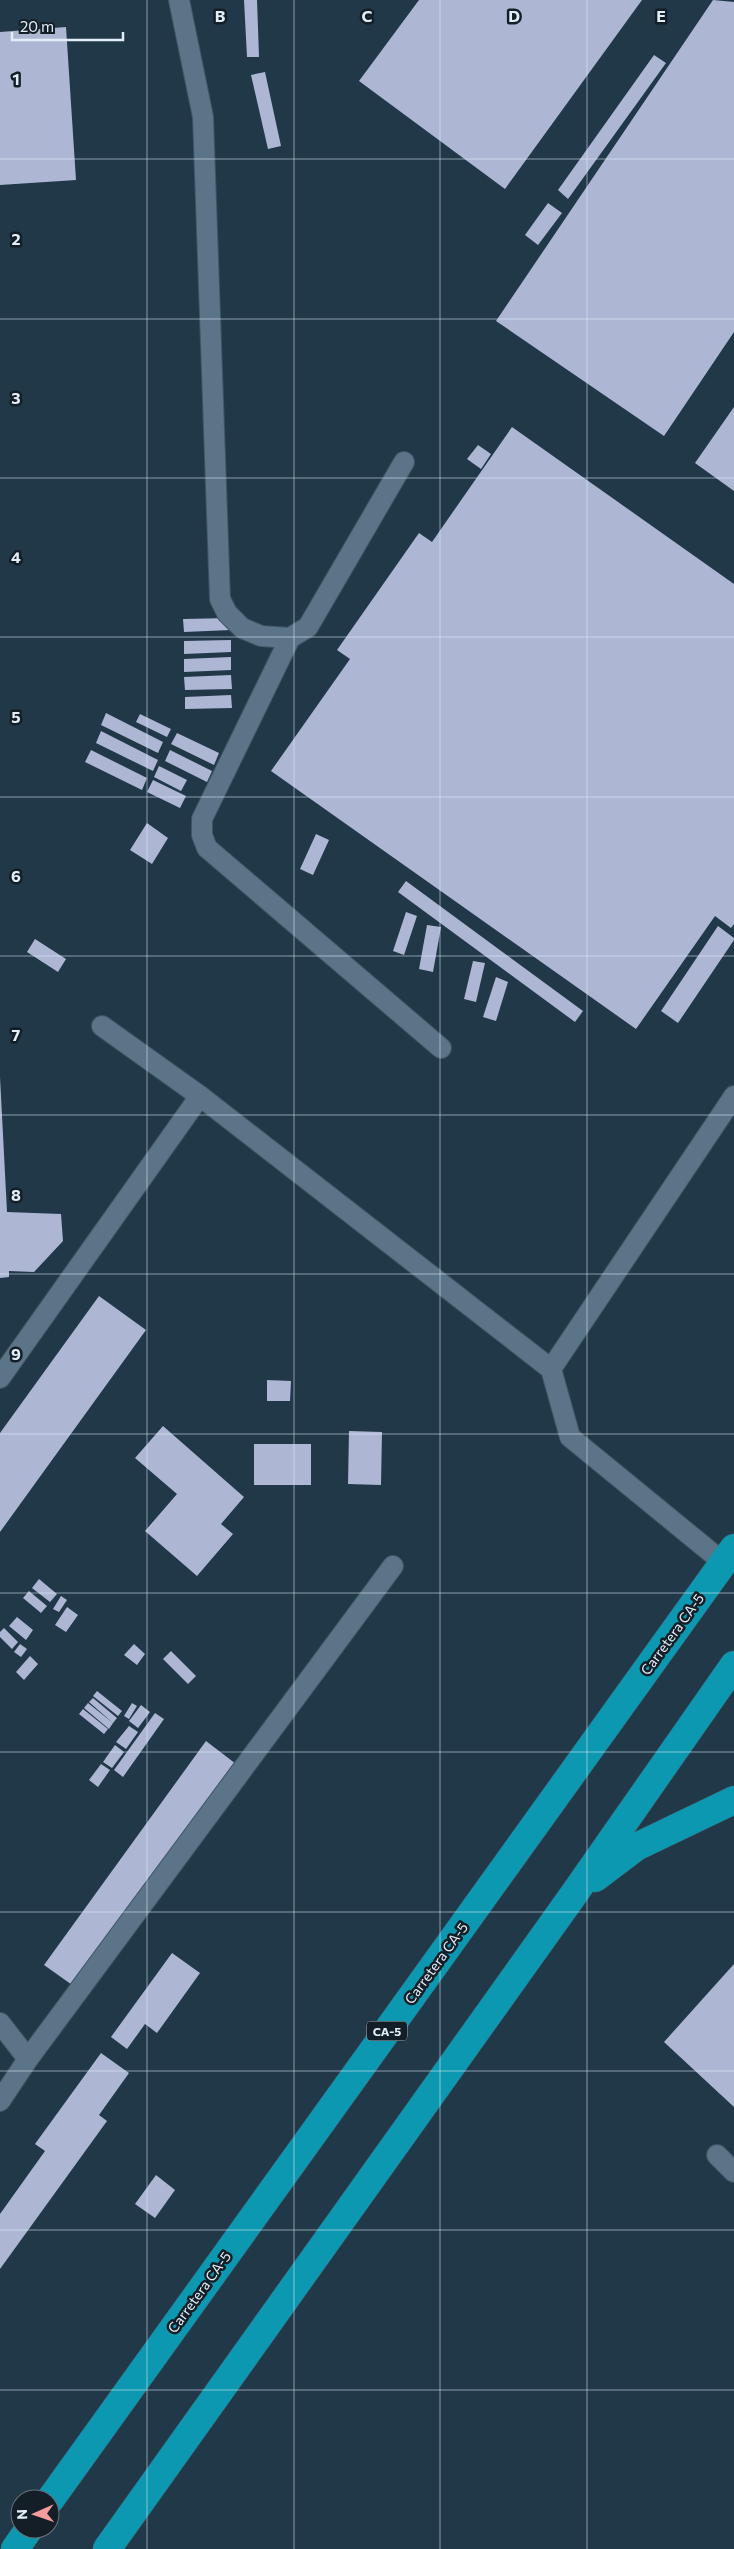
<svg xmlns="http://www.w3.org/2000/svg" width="734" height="2549" viewBox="0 0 734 2549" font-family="Commissioner,sans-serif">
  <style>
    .building { fill: #adb7d4 }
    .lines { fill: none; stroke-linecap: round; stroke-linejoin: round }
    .lane-casing { stroke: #405564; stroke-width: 22 }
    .highway-casing { stroke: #405564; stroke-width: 29 }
    .lane { stroke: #5b7488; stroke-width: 20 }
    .highway { stroke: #0c98b0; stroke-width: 28 }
    .grid { fill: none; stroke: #e1eefa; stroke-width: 1; stroke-opacity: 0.55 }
    .labels { text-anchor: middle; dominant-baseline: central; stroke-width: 5; stroke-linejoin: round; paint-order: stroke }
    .shield { fill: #141e26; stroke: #a4b0ba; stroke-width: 1 }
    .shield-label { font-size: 12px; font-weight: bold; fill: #e1eefa }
    .street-label { font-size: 14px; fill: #e1eefa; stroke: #141e26 }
    .grid-label { font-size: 16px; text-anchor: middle; font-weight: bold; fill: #e1eefa; stroke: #141e26; stroke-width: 5; stroke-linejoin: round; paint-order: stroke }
  </style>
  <rect width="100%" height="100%" fill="#213849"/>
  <!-- building -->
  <path class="building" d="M244 0H257L259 57H247Z
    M419 0H642L505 189 359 81Z
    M713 0 734 2V332L664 436 496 321Z
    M66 27 76 180 0 185V32Z
    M654 55 666 63 568 199 558 190Z
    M265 72 281 146 268 149 251 75Z
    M548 203 562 213 538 245 525 235Z
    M734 407V491L695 463Z
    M512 427 734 584V924L731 928 715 916 636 1029 271 771 350 659 337 650 419 533 432 542Z
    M478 445 491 454 481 469 467 459Z
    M230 618 231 630 184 632 183 619Z
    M231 640V652L184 654V641Z
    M231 657V670L184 672V659Z
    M231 675 232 689 185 690 184 677Z
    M231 695 232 708 185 709V697Z
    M106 713 163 742 158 753 101 725Z
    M140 714 171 729 167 737 136 722Z
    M101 731 158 760 153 771 96 743Z
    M177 733 219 753 214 765 171 744Z
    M91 750 147 778 142 790 85 762Z
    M170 750 212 771 207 782 165 761Z
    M159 766 187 780 181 791 154 777Z
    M153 780 186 796 180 808 147 792Z
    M147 823 168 838 152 864 130 850Z
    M316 834 329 840 313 875 300 869Z
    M406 881 583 1011 575 1022 398 892Z
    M406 912 417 916 404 955 393 951Z
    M427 925 441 927 433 972 419 969Z
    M718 926 734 938V940L678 1023 661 1011Z
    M35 939 66 959 58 972 27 952Z
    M473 961 485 963 476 1002 464 999Z
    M496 977 508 982 496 1021 483 1017Z
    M0 1077 7 1212 61 1214 63 1241 34 1272 9 1271V1277L0 1278Z
    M99 1296 146 1330 0 1532V1433Z
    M267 1380 291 1381 290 1401H267Z
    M163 1426 244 1497 221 1524 233 1534 197 1576 145 1531 177 1494 135 1458Z
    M349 1431 382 1432 381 1485 348 1484Z
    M254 1444H311V1485H254Z
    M39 1579 57 1594 50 1602 32 1588Z
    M29 1591 47 1606 41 1613 23 1598Z
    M61 1596 67 1600 59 1612 53 1609Z
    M67 1607 78 1615 66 1632 55 1625Z
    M17 1617 33 1630 26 1640 9 1626Z
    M4 1628 18 1642 12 1649 0 1637V1632Z
    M20 1644 27 1649 21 1657 14 1652Z
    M134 1644 145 1654 137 1665 124 1655Z
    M171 1651 196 1676 188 1684 163 1659Z
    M30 1656 38 1664 24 1680 16 1672Z
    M97 1691 122 1711 118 1716 93 1696Z
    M93 1698 117 1718 113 1723 89 1702Z
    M88 1703 113 1723 109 1729 84 1708Z
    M132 1703 137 1706 129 1719 124 1716Z
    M141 1705 150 1712 138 1728 129 1721Z
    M83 1709 108 1729 104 1734 79 1714Z
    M155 1713 164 1719 123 1777 114 1770Z
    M129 1726 138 1732 126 1749 116 1742Z
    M206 1741 236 1764 75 1987 44 1965Z
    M115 1745 124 1752 112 1768 103 1762Z
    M101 1764 110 1770 98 1787 89 1780Z
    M172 1953 200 1973 157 2033 145 2024 127 2049 111 2037Z
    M734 1964V2107L664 2042Z
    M101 2053 129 2073 99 2115 107 2121 0 2269V2214L45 2151 35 2144Z
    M156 2175 175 2190 155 2218 135 2204Z"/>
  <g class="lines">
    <!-- lane casing -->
    <g class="lane-casing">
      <path id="lane" d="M179 0 203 117 220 599 227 613 242 628 261 636 290 638 308 627 404 462
        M290 638 202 819V835L207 848 441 1048
        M102 1026 200 1096 551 1369 570 1437 724 1563
        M551 1369 734 1096
        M0 1378 200 1096
        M0 2023 28 2059
        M0 2101 28 2059 393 1566
        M717 2155 734 2172"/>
    </g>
    <!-- highway casing -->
    <g class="highway-casing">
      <path id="highway" d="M595 1878 636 1847 734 1800
        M50 2500 734 1548
        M15 2549 29 2529
        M107 2549 574 1894 734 1665"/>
    </g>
    <!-- lane -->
    <use href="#lane" class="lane"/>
    <!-- highway -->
    <use href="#highway" class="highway"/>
  </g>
  <!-- grid -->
  <path class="grid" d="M147 0V2549M294 0V2549M440 0V2549M587 0V2549M0 159H734M0 319H734M0 478H734M0 637H734M0 797H734M0 956H734M0 1115H734M0 1274H734M0 1434H734M0 1593H734M0 1752H734M0 1912H734M0 2071H734M0 2230H734M0 2390H734"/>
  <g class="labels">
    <!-- shield labels -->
    <rect class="shield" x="367" y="2021.5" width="40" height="19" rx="4"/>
    <g class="shield-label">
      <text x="387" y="2031">CA-5</text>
    </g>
    <!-- street labels -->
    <g class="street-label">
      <text transform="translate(672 1634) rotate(-54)">Carretera CA-5</text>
      <text transform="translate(436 1963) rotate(-54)">Carretera CA-5</text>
      <text transform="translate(199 2292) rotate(-54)">Carretera CA-5</text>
    </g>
  </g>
  <g class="grid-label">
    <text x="220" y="22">B</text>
    <text x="367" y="22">C</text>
    <text x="514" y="22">D</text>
    <text x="661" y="22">E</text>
    <text x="16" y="85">1</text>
    <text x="16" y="245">2</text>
    <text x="16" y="404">3</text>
    <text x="16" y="563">4</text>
    <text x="16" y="723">5</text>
    <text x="16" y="882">6</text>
    <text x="16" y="1041">7</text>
    <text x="16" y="1201">8</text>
    <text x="16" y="1360">9</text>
  </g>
  <!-- north arrow -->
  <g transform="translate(35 2514) rotate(268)"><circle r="24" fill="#141e26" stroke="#66717b"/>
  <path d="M0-4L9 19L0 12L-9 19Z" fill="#f59b9b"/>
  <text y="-8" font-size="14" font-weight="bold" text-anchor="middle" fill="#e1eefa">N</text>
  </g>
  <!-- scale -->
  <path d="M12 32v8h111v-8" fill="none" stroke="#e1eefa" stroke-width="2.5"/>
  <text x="20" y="32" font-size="15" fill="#e1eefa" stroke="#141e26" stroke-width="4" paint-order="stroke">20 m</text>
</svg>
